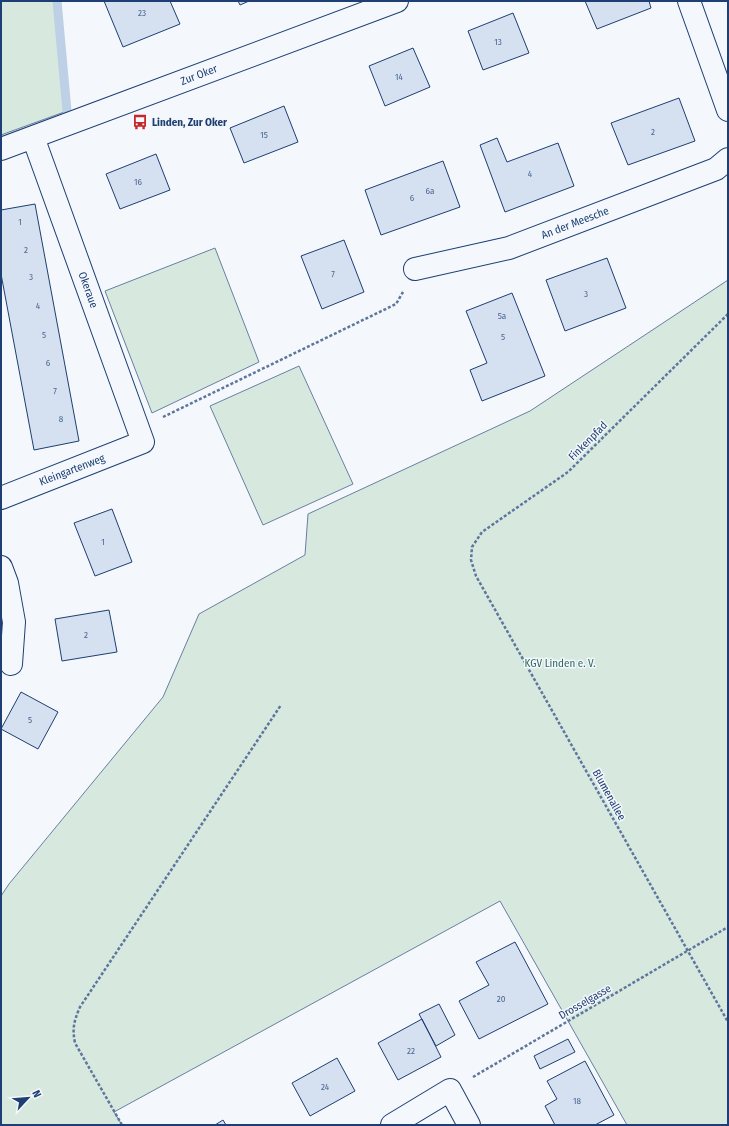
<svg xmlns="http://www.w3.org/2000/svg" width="729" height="1126" viewBox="0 0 729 1126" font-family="'Fira Sans Condensed',sans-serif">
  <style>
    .green { fill: #d7e8df; stroke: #687fa3 }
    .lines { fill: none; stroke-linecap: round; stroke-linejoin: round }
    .stream { stroke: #bed0e5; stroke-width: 9 }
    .building { fill: #d5e0f0; stroke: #1d3f73 }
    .minor-casing { stroke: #1d3f73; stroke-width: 24 }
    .path { stroke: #5e769c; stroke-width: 2.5; stroke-dasharray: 3 2; stroke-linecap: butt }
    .minor { stroke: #f4f7fb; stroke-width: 22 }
    .labels { text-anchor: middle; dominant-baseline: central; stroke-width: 3; stroke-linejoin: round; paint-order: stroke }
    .number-label { font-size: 9px; fill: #4b6792 }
    .street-label { font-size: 11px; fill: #1d3f73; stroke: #f4f7fb }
    .poi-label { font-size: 11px; font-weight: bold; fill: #1d3f73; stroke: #f4f7fb; text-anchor: start }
    .park-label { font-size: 11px; fill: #2c6c60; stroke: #f4f7fb }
  </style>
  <rect width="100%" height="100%" fill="#f4f7fb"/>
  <!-- green -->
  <path class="green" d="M1 1H57L67 111 1 135Z
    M215 248 259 362 152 413 105 291Z
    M728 280V1125H627L500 901 114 1112 122 1125H1V896L9 884 163 697 199 614 305 555 308 514 530 411Z
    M299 366 353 484 263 525 210 406Z"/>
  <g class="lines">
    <!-- stream -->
    <path class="stream" d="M57 1 67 111"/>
  </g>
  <!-- building -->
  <path class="building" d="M104 1H170L180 24 123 47Z
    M238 1H249L240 5Z
    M585 1H649L651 8 597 29Z
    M513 13 529 53 483 70 468 31Z
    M413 48 430 87 385 106 369 66Z
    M679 98 695 141 628 165 611 123Z
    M284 106 298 142 244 163 230 128Z
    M497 138 507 162 558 143 574 186 505 212 480 145Z
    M156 154 170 190 120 209 106 174Z
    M443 161 460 207 381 235 365 190Z
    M35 204 79 441 34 450 1 274V210Z
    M344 240 364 292 322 309 301 256Z
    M607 258 626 308 565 331 546 280Z
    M512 293 545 376 482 401 470 370 487 363 466 311Z
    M112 509 132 562 95 576 74 523Z
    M109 610 117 652 62 661 55 619Z
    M21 692 58 712 38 749 1 729Z
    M515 942 548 1004 479 1039 459 1001 489 985 476 962Z
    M439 1004 455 1035 436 1046 419 1014Z
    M422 1019 441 1057 398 1080 378 1043Z
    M568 1039 575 1052 540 1069 534 1056Z
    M337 1058 355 1091 310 1116 292 1083Z
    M585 1061 614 1115 595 1125H555L545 1106 557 1099 547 1081Z
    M223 1120 226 1125H215Z"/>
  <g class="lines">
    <!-- minor casing -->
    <g class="minor-casing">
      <path id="minor" d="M689 1 728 110
        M1 149 397 1
        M415 269 509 248 716 169 728 159
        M1 498 143 442 33 137
        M1 567 7 583 14 622 11 664
        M392 1125 450 1090 469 1125"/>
    </g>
    <!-- path -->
    <path class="path" d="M728 314 568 472 482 532 472 547 471 560 476 576 728 1022
      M163 417 396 304 403 292
      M473 1077 728 927
      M122 1125 75 1043C72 1028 74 1021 80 1007L281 705"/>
    <!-- minor -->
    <use href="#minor" class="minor"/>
  </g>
  <!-- icons -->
  <defs>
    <g id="bus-bare" transform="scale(1.2)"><path d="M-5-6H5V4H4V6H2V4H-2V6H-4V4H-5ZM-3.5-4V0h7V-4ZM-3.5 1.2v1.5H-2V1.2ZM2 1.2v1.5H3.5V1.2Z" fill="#c62828" stroke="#f4f7fb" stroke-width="2.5" paint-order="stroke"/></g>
  </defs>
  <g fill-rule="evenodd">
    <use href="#bus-bare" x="140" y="122"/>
  </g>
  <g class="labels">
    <!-- number labels -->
    <g class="number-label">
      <text x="142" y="13">23</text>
      <text x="498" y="42">13</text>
      <text x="399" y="77">14</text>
      <text x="653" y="132">2</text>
      <text x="264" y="135">15</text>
      <text x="530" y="174">4</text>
      <text x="138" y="182">16</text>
      <text x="430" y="191">6a</text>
      <text x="412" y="198">6</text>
      <text x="20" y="222">1</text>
      <text x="26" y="250">2</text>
      <text x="333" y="274">7</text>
      <text x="31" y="277">3</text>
      <text x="586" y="294">3</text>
      <text x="38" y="306">4</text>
      <text x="502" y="316">5a</text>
      <text x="44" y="335">5</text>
      <text x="503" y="337">5</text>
      <text x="48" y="363">6</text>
      <text x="55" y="391">7</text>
      <text x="61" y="419">8</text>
      <text x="103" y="542">1</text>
      <text x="86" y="635">2</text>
      <text x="30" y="720">5</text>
      <text x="501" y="999">20</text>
      <text x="411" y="1051">22</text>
      <text x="325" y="1087">24</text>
      <text x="577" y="1101">18</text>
    </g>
    <!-- street labels -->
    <g class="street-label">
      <text transform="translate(199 75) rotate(-21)">Zur Oker</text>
      <text transform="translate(575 223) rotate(-21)">An der Meesche</text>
      <text transform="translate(88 290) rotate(70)">Okeraue</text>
      <text transform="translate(588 441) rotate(-45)">Finkenpfad</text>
      <text transform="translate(72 470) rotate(-21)">Kleingartenweg</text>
      <text transform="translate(609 795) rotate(61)">Blumenallee</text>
      <text transform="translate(585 1002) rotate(-30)">Drosselgasse</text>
    </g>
    <!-- poi labels -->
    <g class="poi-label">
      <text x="152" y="122">Linden, Zur Oker</text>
    </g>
    <!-- park labels -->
    <g class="park-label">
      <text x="560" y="663">KGV Linden e. V.</text>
    </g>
  </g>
  <!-- border -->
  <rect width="729" height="1126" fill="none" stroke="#1d3f73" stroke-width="4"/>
  <!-- north arrow -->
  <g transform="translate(28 1098) rotate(64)" stroke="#f4f7fb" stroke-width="3" paint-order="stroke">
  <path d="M0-3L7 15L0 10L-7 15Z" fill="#1d3f73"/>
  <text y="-6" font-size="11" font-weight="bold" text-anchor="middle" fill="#1d3f73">N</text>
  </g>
</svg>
